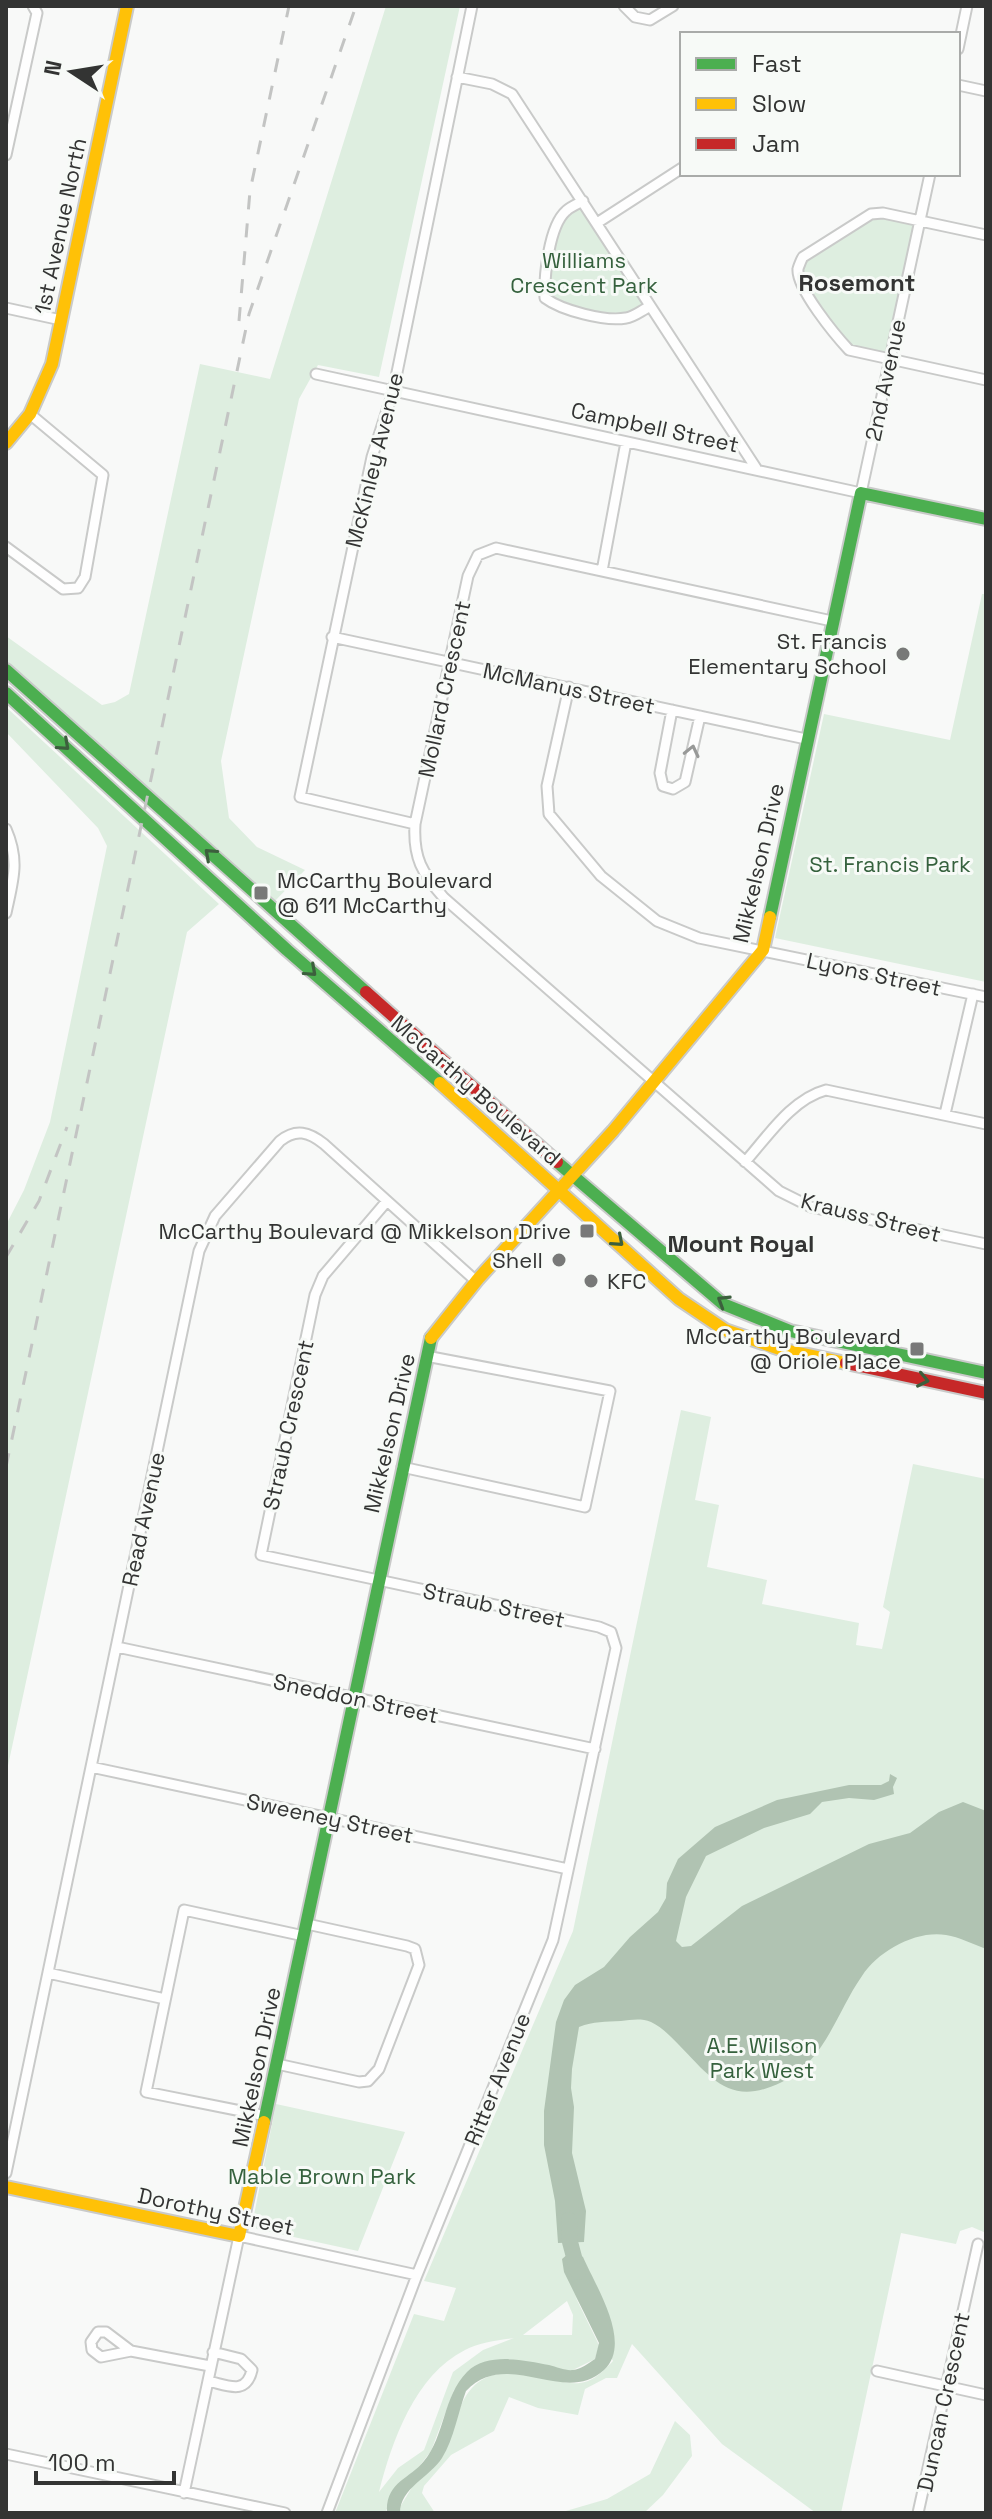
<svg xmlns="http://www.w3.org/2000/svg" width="992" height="2519" viewBox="0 0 992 2519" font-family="'Space Grotesk',sans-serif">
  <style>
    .green { fill: #deeee0; fill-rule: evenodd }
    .water { fill: #b0c3b2 }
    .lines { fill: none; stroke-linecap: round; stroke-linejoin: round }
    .river { stroke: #b0c3b2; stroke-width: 16 }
    .street-casing { stroke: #c9cac9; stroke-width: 13 }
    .fast-casing { stroke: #c9cac9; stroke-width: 16 }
    .slow-casing { stroke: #c9cac9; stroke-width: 16 }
    .jam-casing { stroke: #c9cac9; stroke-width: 16 }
    .street { stroke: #fefefe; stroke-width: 9 }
    .fast { stroke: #4caf50; stroke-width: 12 }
    .slow { stroke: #ffc107; stroke-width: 12 }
    .jam { stroke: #c62828; stroke-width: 12 }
    .rail { stroke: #c3c4c3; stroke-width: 3; stroke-dasharray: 14 14; stroke-linecap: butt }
    .oneway { stroke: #3c5f3d }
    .oneway2 { stroke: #989998 }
    .poi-dot { fill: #787978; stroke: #f7faf7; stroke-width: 3 }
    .labels { text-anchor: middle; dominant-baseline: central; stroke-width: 6; stroke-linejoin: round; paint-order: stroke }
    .street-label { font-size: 22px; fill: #333433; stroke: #f7faf7 }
    .park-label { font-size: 22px; fill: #35613d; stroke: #f7faf7 }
    .poi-label { font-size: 22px; fill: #333433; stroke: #f7faf7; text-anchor: end }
    .neighbourhood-label { font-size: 24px; font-weight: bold; fill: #333433; stroke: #f7faf7 }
  </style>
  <rect width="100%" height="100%" fill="#f8f9f8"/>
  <!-- green -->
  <path class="green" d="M386 6H460L379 377 318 365 299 399 221 761 229 818 257 847 305 870 273 903 44 700 6 662V636L102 705 115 702 129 694 200 364 270 379Z
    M583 201 649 307 627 318H605L545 298 544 280 564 212Z
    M871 214 920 221 890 359 849 350 801 284 803 257Z
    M982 594H986V982L775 938 824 714 950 740Z
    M6 707 219 904 187 932 6 1775V1225L24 1190 50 1122 107 846 98 828 6 732Z
    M681 1410 711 1417 695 1500 719 1505 707 1567 767 1580 762 1604 859 1623 856 1645 882 1649 890 1612 883 1607 913 1464 986 1479V2233L972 2227 960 2231 956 2244 901 2233 841 2513H816L722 2444 632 2344 617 2378H606L585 2389 578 2415 538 2408 509 2397 494 2431 451 2455 424 2486 422 2493 435 2513H400V2507L460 2408C477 2365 512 2370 551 2379 564 2382 575 2386 588 2381 598 2377 606 2368 613 2361L575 2296 599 2345 595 2359 571 2371 508 2359 454 2390 431 2451 386 2510 387 2513H335L414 2314 444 2321 456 2288 424 2281 573 1931ZM567 2301 573 2315 572 2335H523ZM514 2338 483 2350 453 2372 424 2450 398 2468 379 2492C392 2441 415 2375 465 2350 478 2343 499 2340 514 2338Z
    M276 2104 405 2132 358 2251 257 2229 252 2225Z
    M675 2421 690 2435 692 2456 663 2495 644 2513H559L607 2499 650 2474Z"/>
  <!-- water -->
  <path class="water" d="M890 1774 897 1778 893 1787 894 1794 874 1800 849 1798 822 1802 810 1814 764 1828 706 1856 686 1897 676 1941 682 1947 691 1946 742 1906 869 1844 910 1833 939 1812 963 1802 986 1811V1949C973 1944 959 1937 946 1935 916 1930 878 1951 862 1976 836 2013 826 2060 782 2082 731 2107 713 2080 679 2045 671 2037 662 2027 651 2022 641 2018 631 2020 621 2021 605 2022 594 2021 579 2027L572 2069 571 2088 574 2107 572 2153 586 2211 584 2242 558 2243 555 2201 544 2145V2111L556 2022 564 2000 575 1985 604 1967 630 1937 658 1912 666 1898 667 1883 678 1859 715 1827 777 1800 849 1785H881L889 1781Z
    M576 2252 583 2257C596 2287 633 2343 604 2370 564 2407 508 2347 466 2391 458 2412 454 2439 442 2458 430 2477 400 2488 400 2513H387C385 2482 410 2479 424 2461 445 2436 443 2396 467 2372 487 2352 524 2360 549 2365 557 2367 566 2371 573 2370 581 2369 589 2363 595 2359L599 2343 564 2272 562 2259 569 2253Z"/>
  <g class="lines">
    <!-- river -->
    <path class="river" d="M569 2220 570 2242 578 2272"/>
    <!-- street casing -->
    <g class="street-casing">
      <path id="street" d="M624 6 635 17 650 20 673 6
        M958 49 967 6
        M457 77 492 84 512 94 756 468
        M958 85 986 91
        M6 155 37 13 33 6
        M583 201C577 204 570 207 566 211 549 226 544 276 545 298 561 310 605 322 626 318 634 317 642 310 649 307
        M597 223 682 168
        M986 235 883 213 871 214 803 257C802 258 798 268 798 269 796 288 836 336 849 350L986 380
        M6 308 61 320
        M316 374 861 493 930 174
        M6 547 63 589 78 588 85 577 103 475 30 414
        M602 571 626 442
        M832 621 496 548 478 555 468 576 415 824C413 858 422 873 444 898L779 1191 811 1207 986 1244
        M332 637 806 739
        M569 687 547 786 549 814 601 876 657 921 699 938 986 997
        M672 710 660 773 663 786 673 789 685 782 700 716
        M415 824 300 797 372 457 393 392 472 6
        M6 829C20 861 13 880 6 913
        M945 1114 973 994
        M745 1162C768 1136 792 1099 826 1090L986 1124
        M402 1467 585 1507 610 1391 426 1356
        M117 1647 595 1749
        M91 1767 568 1869
        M48 1973 165 1999
        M277 2064 359 2082 368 2081 379 2069 419 1965 415 1949 407 1946 307 1924
        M266 2116 146 2092 184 1910 304 1936
        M6 2173 199 1251 215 1216 280 1141C296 1128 309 1132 324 1144L476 1281
        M131 2351 106 2332H98L91 2342 92 2350 101 2357 131 2351 210 2366
        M877 2371 986 2395
        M208 2381C227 2385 246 2396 252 2370L241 2359 213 2352
        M6 2454 285 2513
        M184 2493 239 2236 417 2275
        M327 2513 417 2275 553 1940 616 1648 611 1632 599 1627 261 1555 315 1295 323 1276 387 1201
        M918 2513 978 2244"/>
    </g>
    <!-- fast casing -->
    <g class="fast-casing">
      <path id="fast" d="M6 670 366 992
        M6 693 287 950 440 1083
        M770 917 861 493 986 519
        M557 1162 723 1304 790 1331 986 1373
        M264 2122 431 1338"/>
    </g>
    <!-- slow casing -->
    <g class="slow-casing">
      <path id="slow" d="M6 443 30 414 52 364 127 6
        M440 1083 679 1299 725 1330 780 1349 846 1363
        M431 1338 478 1279 613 1131 763 950 770 917
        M6 2187 239 2236 264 2122"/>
    </g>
    <!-- jam casing -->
    <g class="jam-casing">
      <path id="jam" d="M366 992 557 1162
        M846 1363 986 1393"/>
    </g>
    <!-- street -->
    <use href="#street" class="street"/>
    <!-- fast -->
    <use href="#fast" class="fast"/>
    <!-- slow -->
    <use href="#slow" class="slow"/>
    <!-- jam -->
    <use href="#jam" class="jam"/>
    <!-- rail -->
    <path class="rail" d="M239 321 250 191 289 6
      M6 1257 39 1201 67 1127
      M6 1467 249 314 356 6"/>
  </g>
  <!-- one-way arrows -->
  <defs><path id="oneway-chevron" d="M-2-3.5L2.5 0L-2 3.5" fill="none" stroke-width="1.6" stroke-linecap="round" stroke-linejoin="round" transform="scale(2)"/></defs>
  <g class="oneway">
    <use href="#oneway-chevron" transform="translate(64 745) rotate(42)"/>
    <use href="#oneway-chevron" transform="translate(210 854) rotate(-138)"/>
    <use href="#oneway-chevron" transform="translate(311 971) rotate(42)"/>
    <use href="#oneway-chevron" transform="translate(618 1241) rotate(41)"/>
    <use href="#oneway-chevron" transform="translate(723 1301) rotate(-148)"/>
    <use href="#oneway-chevron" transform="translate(923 1380) rotate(12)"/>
  </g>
  <use class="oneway2" href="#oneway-chevron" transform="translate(692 751) rotate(-77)"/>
  <!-- markers -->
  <g class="poi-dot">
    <circle cx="903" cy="654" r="8"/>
    <rect x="253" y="885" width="16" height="16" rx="4"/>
    <rect x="579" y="1223" width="16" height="16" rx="4"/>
    <circle cx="559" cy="1260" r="8"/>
    <circle cx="591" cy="1281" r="8"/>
    <rect x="909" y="1341" width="16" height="16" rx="4"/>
  </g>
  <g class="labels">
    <!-- street labels -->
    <g class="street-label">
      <text transform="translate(60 226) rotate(-78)">1st Avenue North</text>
      <text transform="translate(885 380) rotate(-78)">2nd Avenue</text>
      <text transform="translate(655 427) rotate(12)">Campbell Street</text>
      <text transform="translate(374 460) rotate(-76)">McKinley Avenue</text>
      <text transform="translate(569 688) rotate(12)">McManus Street</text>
      <text transform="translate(444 689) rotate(-78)">Mollard Crescent</text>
      <text transform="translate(758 863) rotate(-77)">Mikkelson Drive</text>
      <text transform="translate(874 974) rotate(12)">Lyons Street</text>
      <text transform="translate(476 1090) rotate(41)">McCarthy Boulevard</text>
      <text transform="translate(871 1217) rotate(14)">Krauss Street</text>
      <text transform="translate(288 1425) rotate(-78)">Straub Crescent</text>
      <text transform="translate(389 1433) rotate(-77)">Mikkelson Drive</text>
      <text transform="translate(143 1519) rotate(-78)">Read Avenue</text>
      <text transform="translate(494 1605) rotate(12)">Straub Street</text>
      <text transform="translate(356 1698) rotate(12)">Sneddon Street</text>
      <text transform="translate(330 1818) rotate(12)">Sweeney Street</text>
      <text transform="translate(256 2067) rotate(-78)">Mikkelson Drive</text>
      <text transform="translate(497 2079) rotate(-68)">Ritter Avenue</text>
      <text transform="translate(216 2211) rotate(12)">Dorothy Street</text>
      <text transform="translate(943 2402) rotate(-78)">Duncan Crescent</text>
    </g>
    <!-- park labels -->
    <g class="park-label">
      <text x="584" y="260">Williams<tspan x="584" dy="25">Crescent Park</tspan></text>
      <text x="890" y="864">St. Francis Park</text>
      <text x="762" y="2045">A.E. Wilson<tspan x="762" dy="25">Park West</tspan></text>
      <text x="322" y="2176">Mable Brown Park</text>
    </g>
    <!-- poi labels -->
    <g class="poi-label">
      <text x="887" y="641">St. Francis<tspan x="887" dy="25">Elementary School</tspan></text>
      <text x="277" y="880" text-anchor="start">McCarthy Boulevard<tspan x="277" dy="25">@ 611 McCarthy</tspan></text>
      <text x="571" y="1231">McCarthy Boulevard @ Mikkelson Drive</text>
      <text x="543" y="1260">Shell</text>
      <text x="607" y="1281" text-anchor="start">KFC</text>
      <text x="901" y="1336">McCarthy Boulevard<tspan x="901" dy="25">@ Oriole Place</tspan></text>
    </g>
    <!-- neighbourhood labels -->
    <g class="neighbourhood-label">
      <text x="857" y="282">Rosemont</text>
      <text x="741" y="1243">Mount Royal</text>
    </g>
  </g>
  <!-- border -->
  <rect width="992" height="2519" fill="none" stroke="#333433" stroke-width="16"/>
  <!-- legend -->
  <rect x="680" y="32" width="280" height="144" fill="#f7faf7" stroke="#a9aba9" stroke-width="2"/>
  <rect x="696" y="58" width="40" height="12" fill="#4caf50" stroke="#a9aba9" stroke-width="2"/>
  <text x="752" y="72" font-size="24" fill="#333433">Fast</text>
  <rect x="696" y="98" width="40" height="12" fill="#ffc107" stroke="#a9aba9" stroke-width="2"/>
  <text x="752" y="112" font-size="24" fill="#333433">Slow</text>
  <rect x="696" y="138" width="40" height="12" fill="#c62828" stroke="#a9aba9" stroke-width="2"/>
  <text x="752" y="152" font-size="24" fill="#333433">Jam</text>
  <!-- north arrow -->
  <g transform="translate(72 72) rotate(282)" stroke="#f7faf7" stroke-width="6" paint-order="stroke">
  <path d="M0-6L14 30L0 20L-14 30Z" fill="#333433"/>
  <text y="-12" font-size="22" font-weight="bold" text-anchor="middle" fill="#333433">N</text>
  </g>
  <!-- scale -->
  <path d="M36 2471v12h138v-12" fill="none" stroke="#333433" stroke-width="4"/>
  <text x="48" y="2471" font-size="24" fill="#333433" stroke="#f7faf7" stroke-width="6" paint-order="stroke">100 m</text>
</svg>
